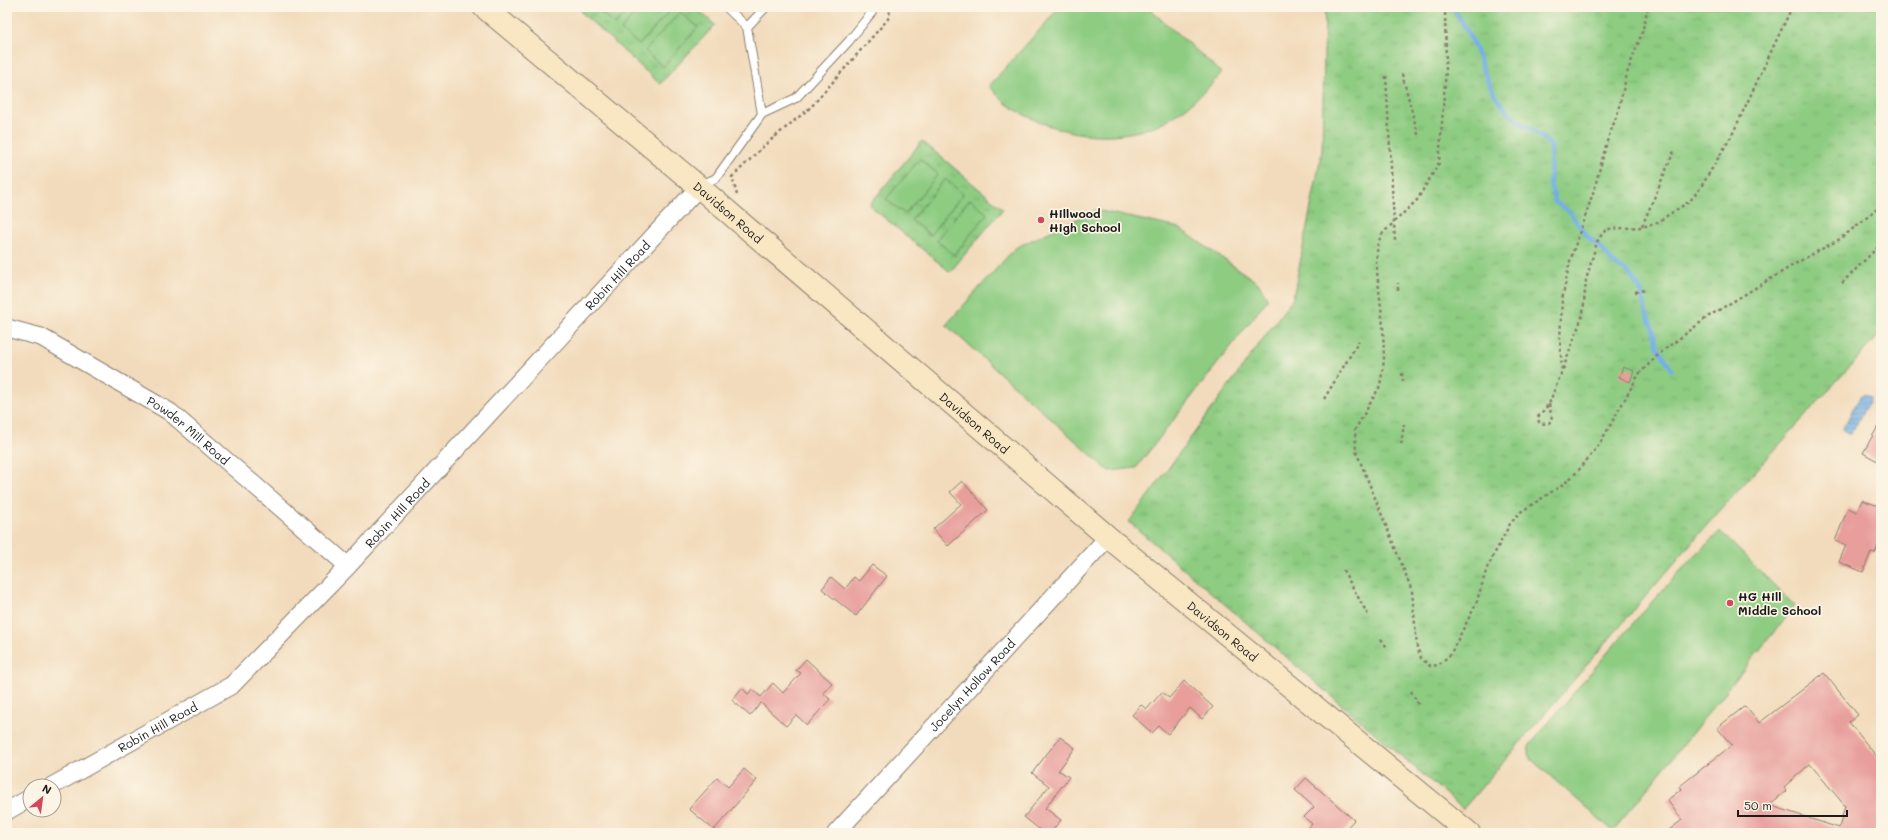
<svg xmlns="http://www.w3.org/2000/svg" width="1888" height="840" viewBox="0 0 1888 840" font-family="Mali,sans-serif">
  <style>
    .grass { fill: url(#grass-tufts); stroke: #55744f }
    .garden { fill: #8ecc82; stroke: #55744f }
    .water { fill: url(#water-rules); stroke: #486680 }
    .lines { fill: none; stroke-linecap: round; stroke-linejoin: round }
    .stream { stroke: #73afe4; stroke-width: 4.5 }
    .building { fill: #e89e9b; fill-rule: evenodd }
    .lane-casing { stroke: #877c6c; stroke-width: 10 }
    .street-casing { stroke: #877c6c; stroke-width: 19 }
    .secondary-casing { stroke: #877c6c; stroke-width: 24 }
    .path { stroke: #877c6c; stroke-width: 2.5; stroke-dasharray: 3 3; stroke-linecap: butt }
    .lane { stroke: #fff; stroke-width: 8 }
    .street { stroke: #fff; stroke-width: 17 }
    .secondary { stroke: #f9e7c3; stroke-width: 22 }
    .poi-dot { fill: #d1495b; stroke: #fcf5e5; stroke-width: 1.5 }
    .labels { text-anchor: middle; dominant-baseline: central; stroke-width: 3.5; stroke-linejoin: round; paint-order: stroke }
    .street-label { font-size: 12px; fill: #1c1c1c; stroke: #fcf5e5 }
    .poi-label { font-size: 12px; font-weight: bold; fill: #1c1c1c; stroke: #fcf5e5; text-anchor: start }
  </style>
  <defs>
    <pattern id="grass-tufts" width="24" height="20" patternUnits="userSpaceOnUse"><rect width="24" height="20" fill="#8ecc82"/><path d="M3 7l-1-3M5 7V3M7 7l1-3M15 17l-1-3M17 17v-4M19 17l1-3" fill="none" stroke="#7aaf70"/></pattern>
    <pattern id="water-rules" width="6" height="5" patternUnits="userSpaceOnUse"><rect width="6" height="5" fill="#73afe4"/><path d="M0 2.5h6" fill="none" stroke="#5e8eb8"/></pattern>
  </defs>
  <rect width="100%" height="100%" fill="#fcf5e5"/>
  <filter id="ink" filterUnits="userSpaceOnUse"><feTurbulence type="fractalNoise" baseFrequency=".025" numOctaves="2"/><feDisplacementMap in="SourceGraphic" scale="8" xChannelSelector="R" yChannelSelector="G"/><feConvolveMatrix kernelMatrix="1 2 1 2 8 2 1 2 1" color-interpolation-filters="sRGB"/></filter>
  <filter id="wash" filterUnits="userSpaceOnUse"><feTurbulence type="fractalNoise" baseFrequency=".012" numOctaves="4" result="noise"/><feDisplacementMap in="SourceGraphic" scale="16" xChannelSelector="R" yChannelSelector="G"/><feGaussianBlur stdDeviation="0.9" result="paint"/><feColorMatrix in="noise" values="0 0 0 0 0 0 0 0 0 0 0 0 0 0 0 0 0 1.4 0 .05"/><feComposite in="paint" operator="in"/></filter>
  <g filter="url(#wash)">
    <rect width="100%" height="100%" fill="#f2dbbc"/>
    <!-- grass -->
    <path class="grass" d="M585 7H695L715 25 660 84 581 12Z
      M1325 7H1881V332L1707 525 1463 809 1129 522 1293 298 1322 151Z
      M922 141 1003 209 950 272 869 205Z"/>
    <!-- garden -->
    <path class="garden" d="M599 7H631L615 25 597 9Z
      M641 7H673L639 45 621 30Z
      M1060 7H1147L1222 73C1202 95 1178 118 1149 128 1102 144 1046 132 1007 104 1000 99 995 92 989 86Z
      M680 12 698 27 663 67 645 51Z
      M920 159 938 174 905 214 886 199Z
      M945 179 963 194 930 235 911 220Z
      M970 199 987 214 954 255 936 240Z
      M1096 210 1179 228 1258 283 1268 299 1136 468 1109 471 946 325 1015 248Z
      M1720 531 1795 606 1613 831 1532 760 1528 754 1529 746C1591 673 1651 597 1720 531Z"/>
    <!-- water -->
    <path class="water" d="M1865 394 1870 397V400L1851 434H1848L1843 431V428L1861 395Z"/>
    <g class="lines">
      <!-- stream -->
      <path class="stream" d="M1455 10C1461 21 1468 32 1473 43 1482 66 1489 90 1505 109 1519 125 1538 130 1551 146L1550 184 1555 202 1570 212 1585 234 1602 249 1612 262 1631 275 1642 293 1645 310 1653 329 1658 348 1672 369"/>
    </g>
    <g id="blocks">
      <!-- building -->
      <path class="building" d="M1623 367 1634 371 1630 382 1619 377Z
        M1881 421V463L1863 453Z
        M962 481 988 510 948 546 933 529 961 504 950 492Z
        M1862 500 1881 507V539L1875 553 1871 552 1863 572 1839 562 1846 545 1835 541 1848 508 1857 512Z
        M872 565 887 576 856 616 822 589 831 577 845 589 854 577 859 581Z
        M806 659 832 683 823 693 830 699 807 725 796 715 786 726 761 703 750 716 732 700 742 688 748 694 752 689 761 697 773 683 783 693 801 673 796 670Z
        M1824 673 1858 715 1849 722 1881 762V833H1665L1682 820 1667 800 1682 789 1680 786 1732 745 1717 728 1745 706 1759 723ZM1810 764 1845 806 1839 828 1769 805 1786 791 1784 787Z
        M1184 681 1213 707 1202 719 1190 708 1168 734 1159 726 1152 733 1132 715 1141 705 1147 709 1162 692 1169 698Z
        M1060 737 1075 748 1058 771H1060L1069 777 1045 808 1061 820 1050 833H1044L1024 817 1049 786 1032 773Z
        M744 769 757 780 714 830 689 809 717 778 728 787Z
        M1306 778 1354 820 1342 833H1304L1312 824 1304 817 1314 807 1295 790Z"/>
    </g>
  </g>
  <g filter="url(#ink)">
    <use href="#blocks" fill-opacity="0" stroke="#877c6c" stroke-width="1"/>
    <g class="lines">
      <!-- lane casing -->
      <g class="lane-casing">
        <path id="lane" d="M726 7 747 27
          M762 114 747 27 766 7
          M699 186 716 178 762 114 796 98 849 41 872 12 873 7"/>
      </g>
      <!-- street casing -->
      <g class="street-casing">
        <g id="street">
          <path id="s1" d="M7 328 41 337 170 412 348 566"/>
          <path id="s2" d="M52 786 232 685 348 566 699 187"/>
          <path d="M7 811 30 798"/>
          <path id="s3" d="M836 833 1108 537"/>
        </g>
      </g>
      <!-- secondary casing -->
      <g class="secondary-casing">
        <g id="secondary">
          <path id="s4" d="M484 7 699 187 1108 537 1469 833"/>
        </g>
      </g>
      <!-- path -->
      <path class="path" d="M1445 7 1446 68 1439 163 1417 200 1382 234 1378 243 1376 262 1383 326 1384 360 1380 386 1355 430 1356 451 1406 575 1412 591 1417 647 1421 658 1430 666 1438 665 1450 655 1476 604 1487 568 1510 524 1519 513 1564 484 1578 471 1599 445 1639 374 1659 354 1709 316 1800 261 1840 239 1881 206
        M1402 74 1419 138
        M1386 76 1395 241
        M737 195 732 177 766 144 811 107 888 19 891 7
        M1642 226 1675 149
        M1842 283 1881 244
        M1398 290V283
        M1635 292 1645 290
        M1563 369 1583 314 1586 280 1597 242 1602 234 1607 229 1642 227 1656 223 1690 201 1701 187 1732 135 1792 7
        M1402 373 1403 381
        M1324 399 1359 341
        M1549 404 1552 419 1549 423 1542 424 1539 422 1538 417 1549 404 1562 371 1560 339 1562 300 1570 261 1594 190 1608 138 1617 115 1628 70 1642 33 1648 7
        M1401 444 1404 424
        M1343 570 1368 615
        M1381 639 1388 649
        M1411 691 1419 706"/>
      <!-- lane -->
      <use href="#lane" class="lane"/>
      <!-- street -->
      <use href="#street" class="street"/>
      <!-- secondary -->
      <use href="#secondary" class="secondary"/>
    </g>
  </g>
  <!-- markers -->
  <g class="poi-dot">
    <circle cx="1041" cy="220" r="4"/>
    <circle cx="1730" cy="603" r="4"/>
  </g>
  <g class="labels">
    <!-- street labels -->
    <g class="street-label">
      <text stroke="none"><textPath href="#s4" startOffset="319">Davidson Road</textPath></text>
      <text stroke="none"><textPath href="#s2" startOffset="769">Robin Hill Road</textPath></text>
      <text stroke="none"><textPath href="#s4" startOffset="643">Davidson Road</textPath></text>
      <text stroke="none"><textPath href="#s1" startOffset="210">Powder Mill Road</textPath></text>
      <text stroke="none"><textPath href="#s2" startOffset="445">Robin Hill Road</textPath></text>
      <text stroke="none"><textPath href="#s4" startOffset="967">Davidson Road</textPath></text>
      <text stroke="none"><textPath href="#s3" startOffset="201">Jocelyn Hollow Road</textPath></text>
      <text stroke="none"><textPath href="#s2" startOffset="121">Robin Hill Road</textPath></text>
    </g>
    <!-- poi labels -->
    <g class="poi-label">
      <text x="1049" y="213">Hillwood<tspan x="1049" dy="14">High School</tspan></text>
      <text x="1738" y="596">HG Hill<tspan x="1738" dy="14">Middle School</tspan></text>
    </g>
  </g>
  <!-- margin -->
  <rect width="1888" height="840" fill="none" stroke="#fcf5e5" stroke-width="24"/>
  <!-- north arrow -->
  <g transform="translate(42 798) rotate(29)"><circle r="19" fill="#fcf5e5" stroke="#a29e95"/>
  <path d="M0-3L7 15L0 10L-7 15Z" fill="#d1495b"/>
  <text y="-6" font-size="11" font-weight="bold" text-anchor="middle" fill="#1c1c1c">N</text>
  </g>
  <!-- scale -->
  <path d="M1738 810v6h109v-6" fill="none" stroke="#1c1c1c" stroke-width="2"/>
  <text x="1744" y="810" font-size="12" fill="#1c1c1c" stroke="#fcf5e5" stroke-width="3" paint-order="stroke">50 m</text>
</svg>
